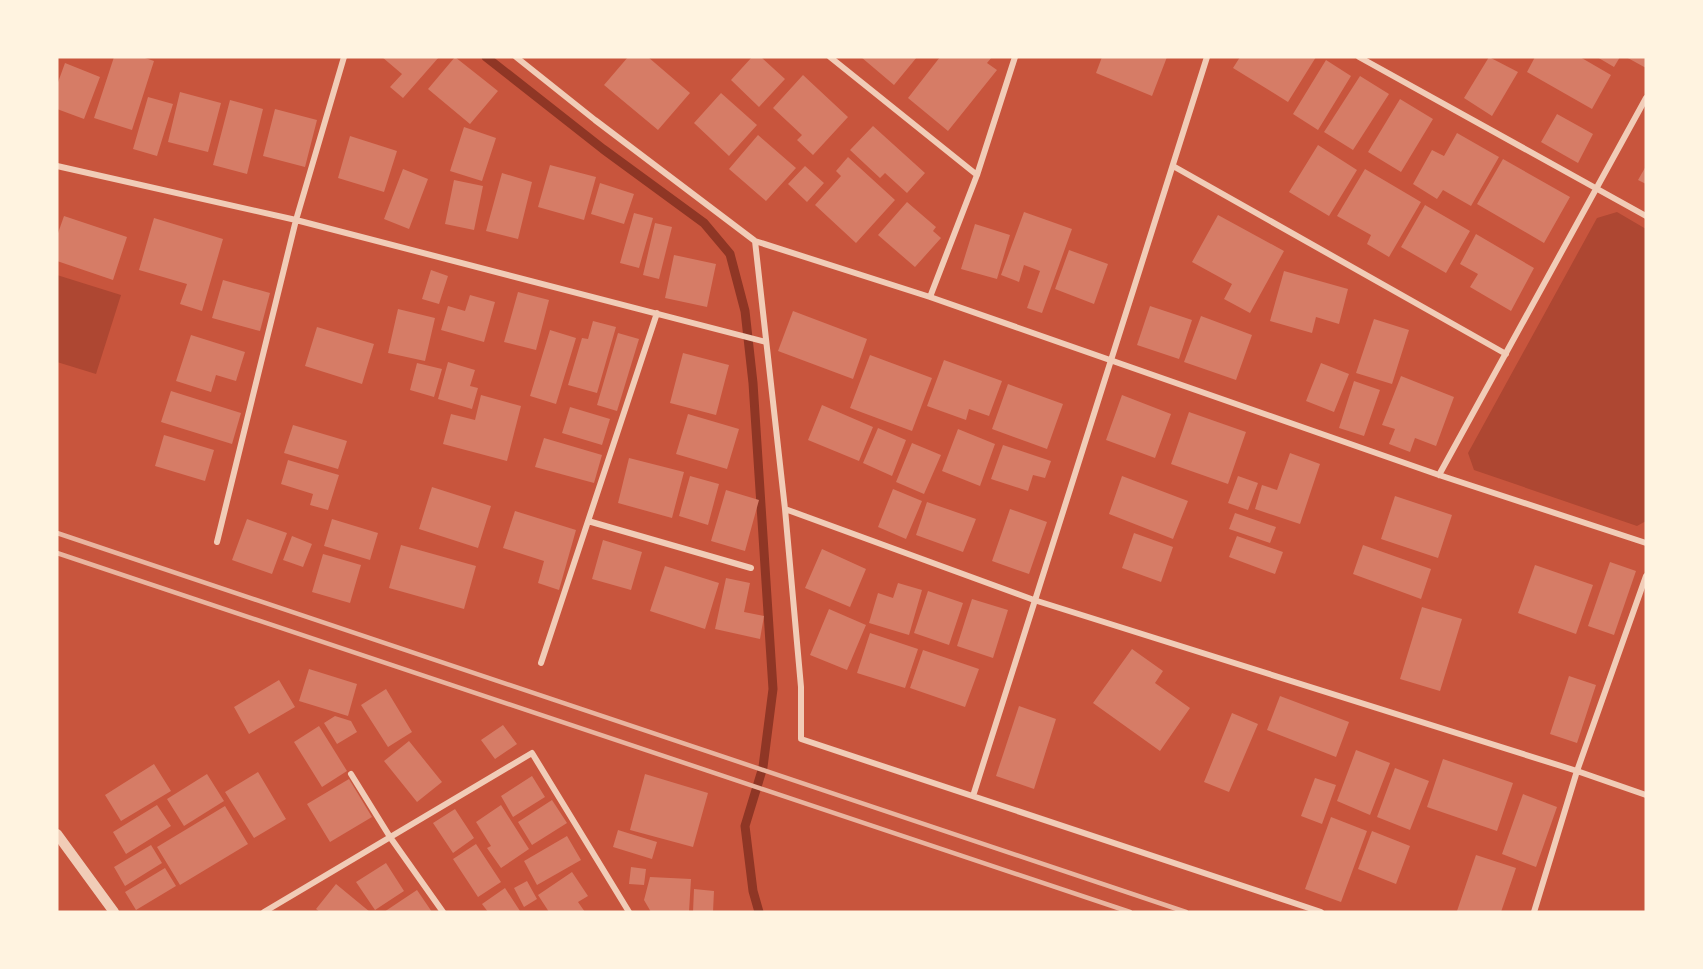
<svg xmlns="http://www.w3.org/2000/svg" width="1703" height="969" viewBox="0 0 1703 969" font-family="'Noto Sans',sans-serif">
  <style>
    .green { fill: #ae4732 }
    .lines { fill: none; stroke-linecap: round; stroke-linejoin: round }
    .stream { stroke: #8f3625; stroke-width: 9 }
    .building { fill: #d67c66 }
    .minor { stroke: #f1ccb7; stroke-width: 6 }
    .tertiary { stroke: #f1ccb7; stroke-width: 10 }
    .rail { stroke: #e9b49f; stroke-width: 4.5 }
  </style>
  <rect width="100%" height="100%" fill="#c8553d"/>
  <!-- green -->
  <path class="green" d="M1617 212 1646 229V521L1637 526 1474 470 1468 453 1597 218Z
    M57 275 121 295 96 374 57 362Z"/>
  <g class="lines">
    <!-- stream -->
    <path class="stream" d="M486 57 603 149 704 223 730 254 745 311 753 383 773 689 763 767 745 826 753 891 759 912"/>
  </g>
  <!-- building -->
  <path class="building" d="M114 57H142L154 61 132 130 94 118Z
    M382 57H439L403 98 390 87 402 74Z
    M455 57 498 91 470 124 428 89Z
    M628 57H648L690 93 658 130 604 85Z
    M752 57H761L785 79 759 107 731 80Z
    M861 57H917L894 85Z
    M940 57H992L987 63 997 70 948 131 908 98Z
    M1102 57H1167L1152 96 1096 73Z
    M1240 57H1316L1288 102 1233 68Z
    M1489 57 1518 72 1492 116 1464 98Z
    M1535 57H1580L1611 75 1592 109 1527 72Z
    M1597 57H1620L1614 67Z
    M1626 57H1646V68Z
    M1326 60 1351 76 1318 130 1293 114Z
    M65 63 100 77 84 119 57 109V85Z
    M803 75 848 117 813 155 797 140 802 135 773 108Z
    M1360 76 1389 94 1353 150 1324 132Z
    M180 92 221 103 208 152 168 142Z
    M721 93 757 125 729 156 694 123Z
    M148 97 173 104 157 156 133 149Z
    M1400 99 1433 119 1401 172 1368 152Z
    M230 100 263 109 247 174 213 165Z
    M275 109 317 120 305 167 263 156Z
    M1557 114 1593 134 1578 163 1541 142Z
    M873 126 925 173 907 193 885 173 880 178 850 150Z
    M464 127 496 138 482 181 450 171Z
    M1457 133 1499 157 1471 206 1443 190 1437 199 1413 184 1432 150 1444 156Z
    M758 135 796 168 766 201 729 169Z
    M350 136 397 151 384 192 338 178Z
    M1318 145 1357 170 1329 216 1289 192Z
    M848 157 895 200 856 243 815 205 841 176 836 171Z
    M1503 159 1570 197 1544 243 1477 204Z
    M550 165 596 177 584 220 538 207Z
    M805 166 824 183 807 202 788 184Z
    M1646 166V184L1638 180Z
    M403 169 428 179 409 229 384 219Z
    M1365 169 1421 202 1389 257 1367 244 1371 235 1337 216Z
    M502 173 532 182 518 239 486 231Z
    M454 180 483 186 474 230 445 224Z
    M600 183 634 194 624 224 591 214Z
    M907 202 936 227 933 231 941 238 915 267 878 235Z
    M1425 205 1470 231 1446 273 1401 247Z
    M1024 212 1072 229 1042 313 1027 308 1040 271 1024 265 1019 282 1001 275Z
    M634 213 653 218 639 268 620 263Z
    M1218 215 1284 251 1250 313 1224 299 1232 284 1192 262Z
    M64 216 127 237 113 280 57 261V236Z
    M154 218 223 239 202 311 180 304 187 284 139 270Z
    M655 223 672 227 659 279 643 275Z
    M975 224 1010 235 997 279 961 269Z
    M1476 234 1534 268 1511 311 1470 287 1478 274 1460 264Z
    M1069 250 1108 264 1094 304 1055 289Z
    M674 255 716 264 707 307 665 298Z
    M431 270 448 276 439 304 422 299Z
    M1284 271 1348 289 1339 324 1316 317 1312 333 1270 321Z
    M223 280 270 293 260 331 212 318Z
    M518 292 549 300 536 350 504 342Z
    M470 295 495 302 484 342 441 330 448 306 465 311Z
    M1150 306 1192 320 1179 359 1137 345Z
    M398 309 435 318 425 361 388 353Z
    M793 311 867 339 853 379 778 351Z
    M1201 316 1252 335 1236 380 1184 362Z
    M1374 319 1409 330 1392 384 1356 373Z
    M593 321 616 327 597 393 568 385 582 338 588 339Z
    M317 327 374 344 362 384 305 366Z
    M550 330 576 338 556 404 530 396Z
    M618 333 639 339 617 411 597 405Z
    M191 335 245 352 236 381 216 375 211 392 176 381Z
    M683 353 729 365 716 415 670 403Z
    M870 355 932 378 912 431 850 408Z
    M944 360 1002 381 989 416 969 409 966 420 927 406Z
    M448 362 475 370 470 386 478 388 472 409 438 399Z
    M417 363 442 369 434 397 410 390Z
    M1321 363 1349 374 1334 412 1306 401Z
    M1401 376 1454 397 1436 446 1415 438 1410 452 1389 444 1395 429 1382 425Z
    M1354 381 1380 390 1364 436 1339 428Z
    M1008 384 1063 404 1047 449 992 429Z
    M171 391 241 413 232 444 161 422Z
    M481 395 521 406 507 461 443 444 451 414 475 420Z
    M1122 395 1171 414 1155 458 1106 440Z
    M822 405 873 427 859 461 808 440Z
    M570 407 610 419 602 445 562 433Z
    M1189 412 1246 432 1228 484 1171 464Z
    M688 414 739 429 727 469 676 454Z
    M293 425 347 441 338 469 284 453Z
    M878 428 906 440 892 476 863 463Z
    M958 429 995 444 980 486 942 471Z
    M164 435 214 450 205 481 155 466Z
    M544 438 602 455 594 483 535 467Z
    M912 443 941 455 924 494 896 482Z
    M1003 445 1051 461 1045 478 1033 475 1028 491 991 479Z
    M1290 453 1320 464 1300 524 1255 509 1262 485 1277 490Z
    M629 458 684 472 672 518 618 503Z
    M288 460 339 475 328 510 310 505 313 494 281 484Z
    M690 476 719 484 708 525 679 516Z
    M1122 476 1188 501 1173 539 1109 514Z
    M1238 476 1258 483 1248 510 1228 503Z
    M432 487 491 506 478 548 419 529Z
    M893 489 922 501 906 539 878 527Z
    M726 490 759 500 745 551 711 541Z
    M1395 496 1452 515 1438 558 1381 539Z
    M927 502 976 519 963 552 916 535Z
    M1010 509 1047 522 1029 574 992 561Z
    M515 511 576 530 559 590 538 583 544 561 503 548Z
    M1235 513 1276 527 1270 543 1229 529Z
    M247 519 287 533 272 574 232 560Z
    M332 519 378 533 370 560 324 546Z
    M1134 533 1173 547 1161 582 1122 568Z
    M292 536 312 544 303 567 283 560Z
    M1237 536 1283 552 1275 574 1229 557Z
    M603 540 642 552 631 590 592 579Z
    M401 545 476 566 464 609 389 588Z
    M1363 545 1431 569 1421 599 1353 574Z
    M822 549 866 569 850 607 805 588Z
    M323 554 361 565 350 603 312 592Z
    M1610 562 1636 571 1614 635 1588 626Z
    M1535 565 1593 585 1576 634 1518 613Z
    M665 566 719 583 705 629 650 611Z
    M726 578 750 583 744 612 764 616 760 639 715 629Z
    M898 583 922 590 909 635 869 623 878 593 893 598Z
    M928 591 963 603 949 645 914 633Z
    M972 599 1008 610 993 658 957 646Z
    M1422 607 1462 619 1440 691 1400 679Z
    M829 609 866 625 847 670 810 655Z
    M870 633 918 649 905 688 857 673Z
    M1132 649 1163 671 1155 683 1190 708 1160 751 1093 703Z
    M923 650 979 669 965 707 910 688Z
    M309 669 357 684 348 716 299 701Z
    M1569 676 1596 685 1577 743 1550 734Z
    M279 680 295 707 249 734 234 707Z
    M386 689 412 732 388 747 361 705Z
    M1280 696 1349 722 1336 757 1267 730Z
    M1019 706 1056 719 1034 789 996 776Z
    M1232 713 1258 724 1229 792 1204 782Z
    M335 716 351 721 357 732 337 744 324 723Z
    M503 725 517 744 495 759 481 740Z
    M319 726 347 771 322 787 294 742Z
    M409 741 442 782 417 802 384 761Z
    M1356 750 1390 763 1370 815 1337 801Z
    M1443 759 1513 783 1497 831 1427 807Z
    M154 764 171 791 121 821 105 795Z
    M1395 768 1429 781 1410 830 1377 817Z
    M258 772 286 819 254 838 225 792Z
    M207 774 224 801 184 826 167 799Z
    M645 774 708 793 693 847 630 830Z
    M532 776 545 797 513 817 501 796Z
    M1315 778 1336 785 1322 824 1301 816Z
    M349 779 372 817 330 842 307 804Z
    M1523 794 1557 807 1536 867 1502 854Z
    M552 800 567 823 532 845 518 822Z
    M157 805 171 826 126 854 113 832Z
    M501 805 529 849 501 868 487 848 491 846 476 822Z
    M225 806 248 844 180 885 157 847Z
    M455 809 474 838 453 853 433 823Z
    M1331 817 1367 831 1341 902 1305 889Z
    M618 830 657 842 652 859 613 847Z
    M1372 831 1410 846 1396 884 1358 869Z
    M567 836 581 860 537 885 524 861Z
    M476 844 501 882 478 897 453 859Z
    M151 845 162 863 125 886 114 867Z
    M1476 855 1516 868 1501 912 1457 911Z
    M386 863 404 891 375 910 356 882Z
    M631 867 646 869 644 885 629 884Z
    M165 868 176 886 136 910 125 892Z
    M572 872 588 896 578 902 585 912H549L538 895Z
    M650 877 691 879 689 912H651L644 900Z
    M527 881 537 899 524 907 514 888Z
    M336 884 370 912H320L316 909Z
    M505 888 520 911 488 912 482 904Z
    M694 889 714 891 713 912H693Z
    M417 890 432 912H384Z"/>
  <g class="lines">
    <!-- minor -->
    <path class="minor" d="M516 57 595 120 755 241 930 297 1439 475 1646 543
      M830 57 977 175
      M1359 57 1646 216
      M57 166 296 220 766 342
      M1173 166 1506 354
      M755 241 785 509 1034 600 1577 771 1646 795
      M930 297 977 175 1015 57
      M1439 475 1646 98
      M785 509 801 687V739L1321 912
      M588 521 751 568
      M217 542 296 220 344 57
      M541 663 657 313
      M351 774 390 837 443 912
      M973 796 1207 57
      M264 912 532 753 629 912
      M1534 912 1577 771 1646 576"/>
    <!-- tertiary -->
    <path class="tertiary" d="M57 834 114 912"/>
    <!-- rail -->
    <path class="rail" d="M57 533 1186 912
      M57 553 1130 912"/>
  </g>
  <!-- border -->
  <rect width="1703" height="969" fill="none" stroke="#fff3e0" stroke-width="117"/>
</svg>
